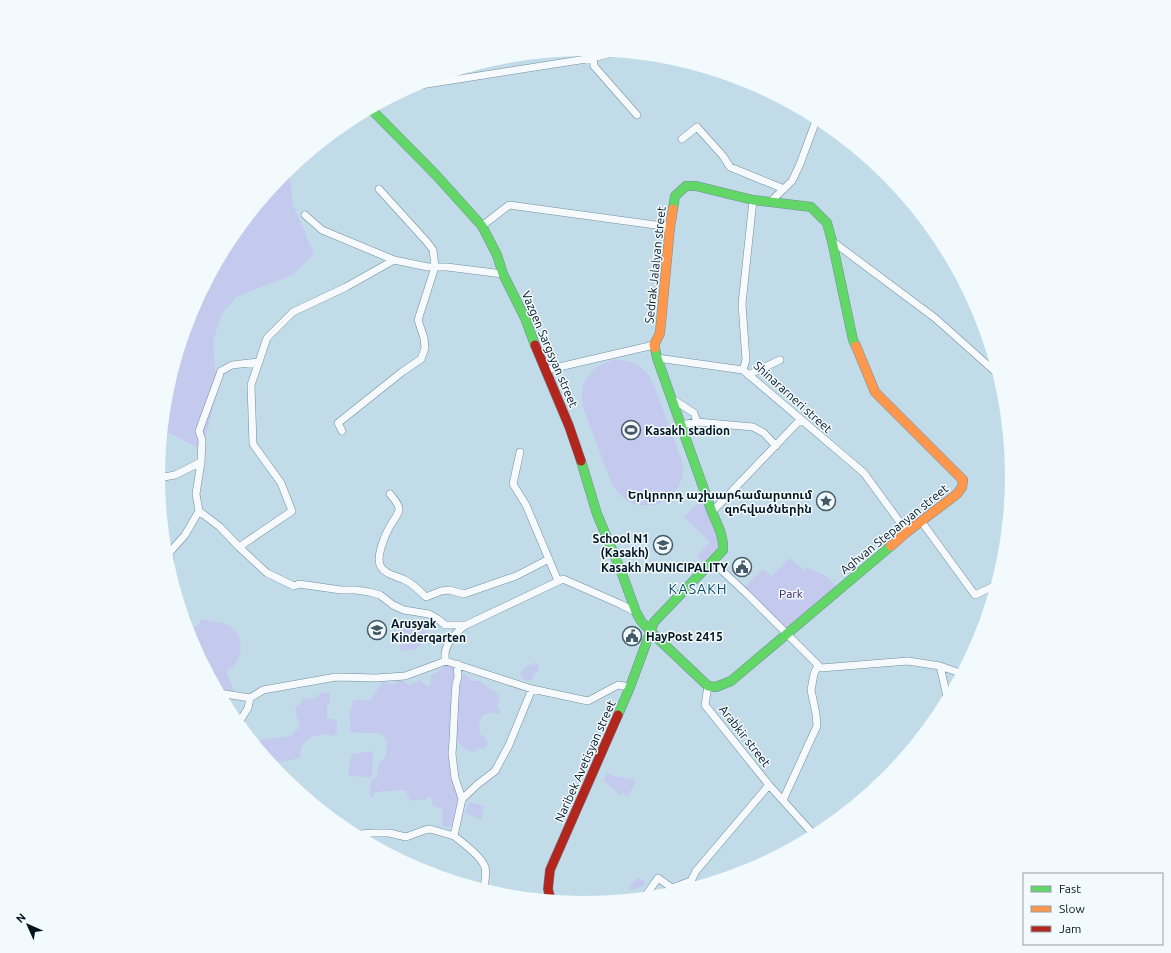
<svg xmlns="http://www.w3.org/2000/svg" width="1171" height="953" viewBox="0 0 1171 953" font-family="Ubuntu,'Noto Sans Armenian',sans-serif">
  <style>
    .green { fill: #c4c9ee }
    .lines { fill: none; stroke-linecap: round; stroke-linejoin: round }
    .street-casing { stroke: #708f9c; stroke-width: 8 }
    .fast-casing { stroke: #708f9c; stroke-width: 10 }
    .slow-casing { stroke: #708f9c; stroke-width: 10 }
    .jam-casing { stroke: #708f9c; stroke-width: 10 }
    .street { stroke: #f6fafc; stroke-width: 7 }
    .fast { stroke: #63d668; stroke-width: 9 }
    .slow { stroke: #ff974d; stroke-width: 9 }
    .jam { stroke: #b3261e; stroke-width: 9 }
    .labels { text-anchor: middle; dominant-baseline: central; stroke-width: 3; stroke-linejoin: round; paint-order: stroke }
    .street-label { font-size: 12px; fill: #001420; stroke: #f3fafe }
    .poi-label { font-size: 12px; font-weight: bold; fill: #001420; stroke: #f3fafe; text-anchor: start }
    .park-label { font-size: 12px; fill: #36156c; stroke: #f3fafe }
    .quarter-label { font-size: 14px; letter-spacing: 1px; fill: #074c6a; stroke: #f3fafe }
  </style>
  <rect width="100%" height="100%" fill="#c2dbe9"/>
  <!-- green -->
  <path class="green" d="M289 169 293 205 314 254 292 275 236 297 221 315 213 342 215 369 218 389 202 450 163 430 166 393 191 313 230 239 283 174Z
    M613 360C633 359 644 366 653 383L682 461C691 502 634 526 611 482L584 410C577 385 588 367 613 360Z
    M702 499 718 541 719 547 703 562 697 556 710 542 684 517Z
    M790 558 804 570 807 567 826 576 837 587 788 634 744 588 763 569 771 576Z
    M202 619 227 624 236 631 240 639 241 650 238 659 234 666 226 670 234 692 230 693 217 690 190 640 192 629 198 625Z
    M399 622 425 627 426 639C416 650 415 651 400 650L402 635Z
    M535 662 538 664 539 666V669L533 675V679L527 681 522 677 521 672 528 665H532Z
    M449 664 453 666 460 674C467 673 468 679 474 681 476 681 478 680 480 681 486 688 493 689 499 696V701L497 706 501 712 499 714 490 712 482 716 479 723 480 733 487 741V746L482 749 476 748 475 752C466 752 461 746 456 739L453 780 459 802 452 825 449 828 443 826 441 824 443 816 442 813V809L433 806 431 795 423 801 418 799 414 801 410 800 405 790 377 792 374 794 373 798 370 796C369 783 371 783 378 774L377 769 379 762C388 760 386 749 387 741L380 733H356L349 730 351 723C347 715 351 710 353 701L357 700H370L382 683 386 682 394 685 400 679 409 685 420 680 425 685 428 686 430 684 432 674C440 673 441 666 449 664Z
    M325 692 330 693V702L327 705V717L328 719 337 720V731L334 736 320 734 317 736H312C302 743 301 746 300 758L286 761 270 762 255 745 261 740 291 736 295 731 300 728 295 708 300 704 302 700 308 698 312 700 320 694Z
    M373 751 372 777 348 776 351 754Z
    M607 773 618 778 621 776 627 780 630 778 636 782 627 797 623 793 621 796 603 780Z
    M469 802 484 806 481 820 465 813Z
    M638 878 643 880 645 885 641 887 631 890 628 887Z"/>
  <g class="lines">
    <!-- street casing -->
    <g class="street-casing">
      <path id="street" d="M585 49 593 58 594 66 637 115
        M414 86 593 58 615 52
        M682 139 697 127 723 156 730 167 784 189
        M770 202 792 181 800 164 817 118
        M305 215 322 230 394 260 428 267H447L503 274
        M482 226 509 205 670 227
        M832 241 935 318 1000 376
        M657 358 743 370
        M546 370 654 345
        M743 370 864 473 907 532
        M743 370 746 360 742 304 753 200
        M748 375 780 360
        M671 398 694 413 697 422
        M681 425 697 422 753 427 764 433 776 446
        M342 431 338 423 402 372 421 359 425 348 424 338 418 320 435 267 433 250 427 242 379 189
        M520 452 513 484 526 505 558 581
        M158 473 164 477 175 475 201 462
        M390 494C393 498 400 505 399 510 398 515 393 521 390 526 385 535 375 558 381 567 386 575 397 576 405 580 413 584 420 591 426 597L441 591 449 590 464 594 516 576 549 559
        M199 511 220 527 239 547 267 573 294 586 299 584 341 590H356L369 592 380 595 393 605 404 610 429 614 438 619 445 625H466
        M712 512 800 420
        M921 521 975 595 992 587 999 580
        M239 547 292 511 281 483 253 444 251 385 267 338 293 312 346 287 394 260
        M169 553 170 573
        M166 554 169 553 185 535 199 511 196 494 201 462 202 440 199 431 221 371 232 365 259 362
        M713 562 747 594 821 668 908 661 940 666 963 674
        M446 661C441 647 456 632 466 625L563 579 620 604 636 612
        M446 661 532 689 588 701 618 685 630 687
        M457 664 458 677 456 684 455 698 453 740 452 754 455 778 462 799
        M940 666 948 701
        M708 686 705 705 769 785 815 836
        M219 693 250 698
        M250 698 263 690 336 677 376 678 405 676 446 661
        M238 724 248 708 250 698
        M783 800 817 726 816 714 811 690 814 674 818 665
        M356 836 360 834 374 833H389L406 837 425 830 430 829 454 836
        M691 881 697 887
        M484 890C484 883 488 871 484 865 480 856 462 842 454 836L462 799 478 784 495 771 509 745 532 689
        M644 898 658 878 672 888 691 881 696 871 769 785"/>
    </g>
    <!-- fast casing -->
    <g class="fast-casing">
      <path id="fast" d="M371 109 436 175 482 226 497 255 503 274 525 318 535 345
        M673 209 675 196 686 186H696L753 200 811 207 827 223 832 241 853 340 856 346
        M581 461 597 514 621 571 636 612 641 621 651 632 708 686 716 687 731 681 891 546
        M618 715 630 687 654 622 723 550C724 536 717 524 712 512L657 358 655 348"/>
    </g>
    <!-- slow casing -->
    <g class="slow-casing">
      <path id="slow" d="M856 346 875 392 963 480 962 487 957 494 907 532 891 546
        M655 348 654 345 660 333 670 227 673 209"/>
    </g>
    <!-- jam casing -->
    <g class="jam-casing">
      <path id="jam" d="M535 345 569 426 581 461
        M551 901 548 889 550 870 618 715"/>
    </g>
    <!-- street -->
    <use href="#street" class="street"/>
    <!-- fast -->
    <use href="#fast" class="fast"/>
    <!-- slow -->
    <use href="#slow" class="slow"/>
    <!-- jam -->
    <use href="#jam" class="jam"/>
  </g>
  <!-- icons -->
  <defs>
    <g id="stadium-ring" transform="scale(1)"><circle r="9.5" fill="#f3fafe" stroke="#445a66" stroke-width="1.5"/><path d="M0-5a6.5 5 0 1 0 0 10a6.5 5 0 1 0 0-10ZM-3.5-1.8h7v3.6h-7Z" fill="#445a66"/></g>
    <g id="sight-ring" transform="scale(1)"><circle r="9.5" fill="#f3fafe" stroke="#445a66" stroke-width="1.5"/><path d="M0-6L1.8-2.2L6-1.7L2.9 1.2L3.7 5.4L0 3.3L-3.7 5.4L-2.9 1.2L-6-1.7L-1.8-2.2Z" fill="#445a66"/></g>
    <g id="school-ring" transform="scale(1)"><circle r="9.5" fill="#f3fafe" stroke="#445a66" stroke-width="1.5"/><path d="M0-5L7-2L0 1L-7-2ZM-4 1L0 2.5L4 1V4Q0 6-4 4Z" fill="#445a66"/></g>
    <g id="civic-ring" transform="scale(1)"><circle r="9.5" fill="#f3fafe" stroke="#445a66" stroke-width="1.5"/><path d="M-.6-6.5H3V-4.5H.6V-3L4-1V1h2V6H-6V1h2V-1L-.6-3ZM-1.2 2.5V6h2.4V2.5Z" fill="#445a66"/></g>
  </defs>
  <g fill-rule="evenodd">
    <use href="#stadium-ring" x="631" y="430"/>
    <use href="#sight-ring" x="826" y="501"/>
    <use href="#school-ring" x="663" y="545"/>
    <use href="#civic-ring" x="742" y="567"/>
    <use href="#school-ring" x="377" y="630"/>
    <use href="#civic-ring" x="632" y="636"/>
  </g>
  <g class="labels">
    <!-- street labels -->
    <g class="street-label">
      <text transform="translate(655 265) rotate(-84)">Sedrak Jalalyan street</text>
      <text transform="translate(550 349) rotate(67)">Vazgen Sargsyan street</text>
      <text transform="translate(793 397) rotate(42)">Shinararneri street</text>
      <text transform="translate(894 529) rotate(-39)">Aghvan Stepanyan street</text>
      <text transform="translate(745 736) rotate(52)">Arabkir street</text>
      <text transform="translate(585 761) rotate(-66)">Naribek Avetisyan street</text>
    </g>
    <!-- poi labels -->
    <g class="poi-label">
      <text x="645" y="430">Kasakh stadion</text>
      <text x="812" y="494" text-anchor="end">Երկրորդ աշխարհամարտում<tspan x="812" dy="14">զոհվածներին</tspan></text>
      <text x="649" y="538" text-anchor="end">School N1<tspan x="649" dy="14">(Kasakh)</tspan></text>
      <text x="728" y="567" text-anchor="end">Kasakh MUNICIPALITY</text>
      <text x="391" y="623">Arusyak<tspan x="391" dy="14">Kinderqarten</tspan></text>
      <text x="646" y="636">HayPost 2415</text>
    </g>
    <!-- park labels -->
    <g class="park-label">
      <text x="791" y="593">Park</text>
    </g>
    <!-- quarter labels -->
    <g class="quarter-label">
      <text x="698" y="589">KASAKH</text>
    </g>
  </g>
  <!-- crop -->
  <path d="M0 0H1171V953H0ZM165 476a420 420 0 1 1 840 0a420 420 0 1 1-840 0Z" fill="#f3fafe" fill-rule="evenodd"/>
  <!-- legend -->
  <rect x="1023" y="873" width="140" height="72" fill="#f3fafe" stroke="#929ea5"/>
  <rect x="1031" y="886" width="20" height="6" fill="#63d668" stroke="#929ea5"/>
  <text x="1059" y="893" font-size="12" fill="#001420">Fast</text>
  <rect x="1031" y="906" width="20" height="6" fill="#ff974d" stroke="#929ea5"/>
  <text x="1059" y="913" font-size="12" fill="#001420">Slow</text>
  <rect x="1031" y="926" width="20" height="6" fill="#b3261e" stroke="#929ea5"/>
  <text x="1059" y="933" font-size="12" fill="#001420">Jam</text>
  <!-- north arrow -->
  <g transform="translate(28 925) rotate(315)" stroke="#f3fafe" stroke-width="3" paint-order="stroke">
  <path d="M0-3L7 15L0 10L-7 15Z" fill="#001420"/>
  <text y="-6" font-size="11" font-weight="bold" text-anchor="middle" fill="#001420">N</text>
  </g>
</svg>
